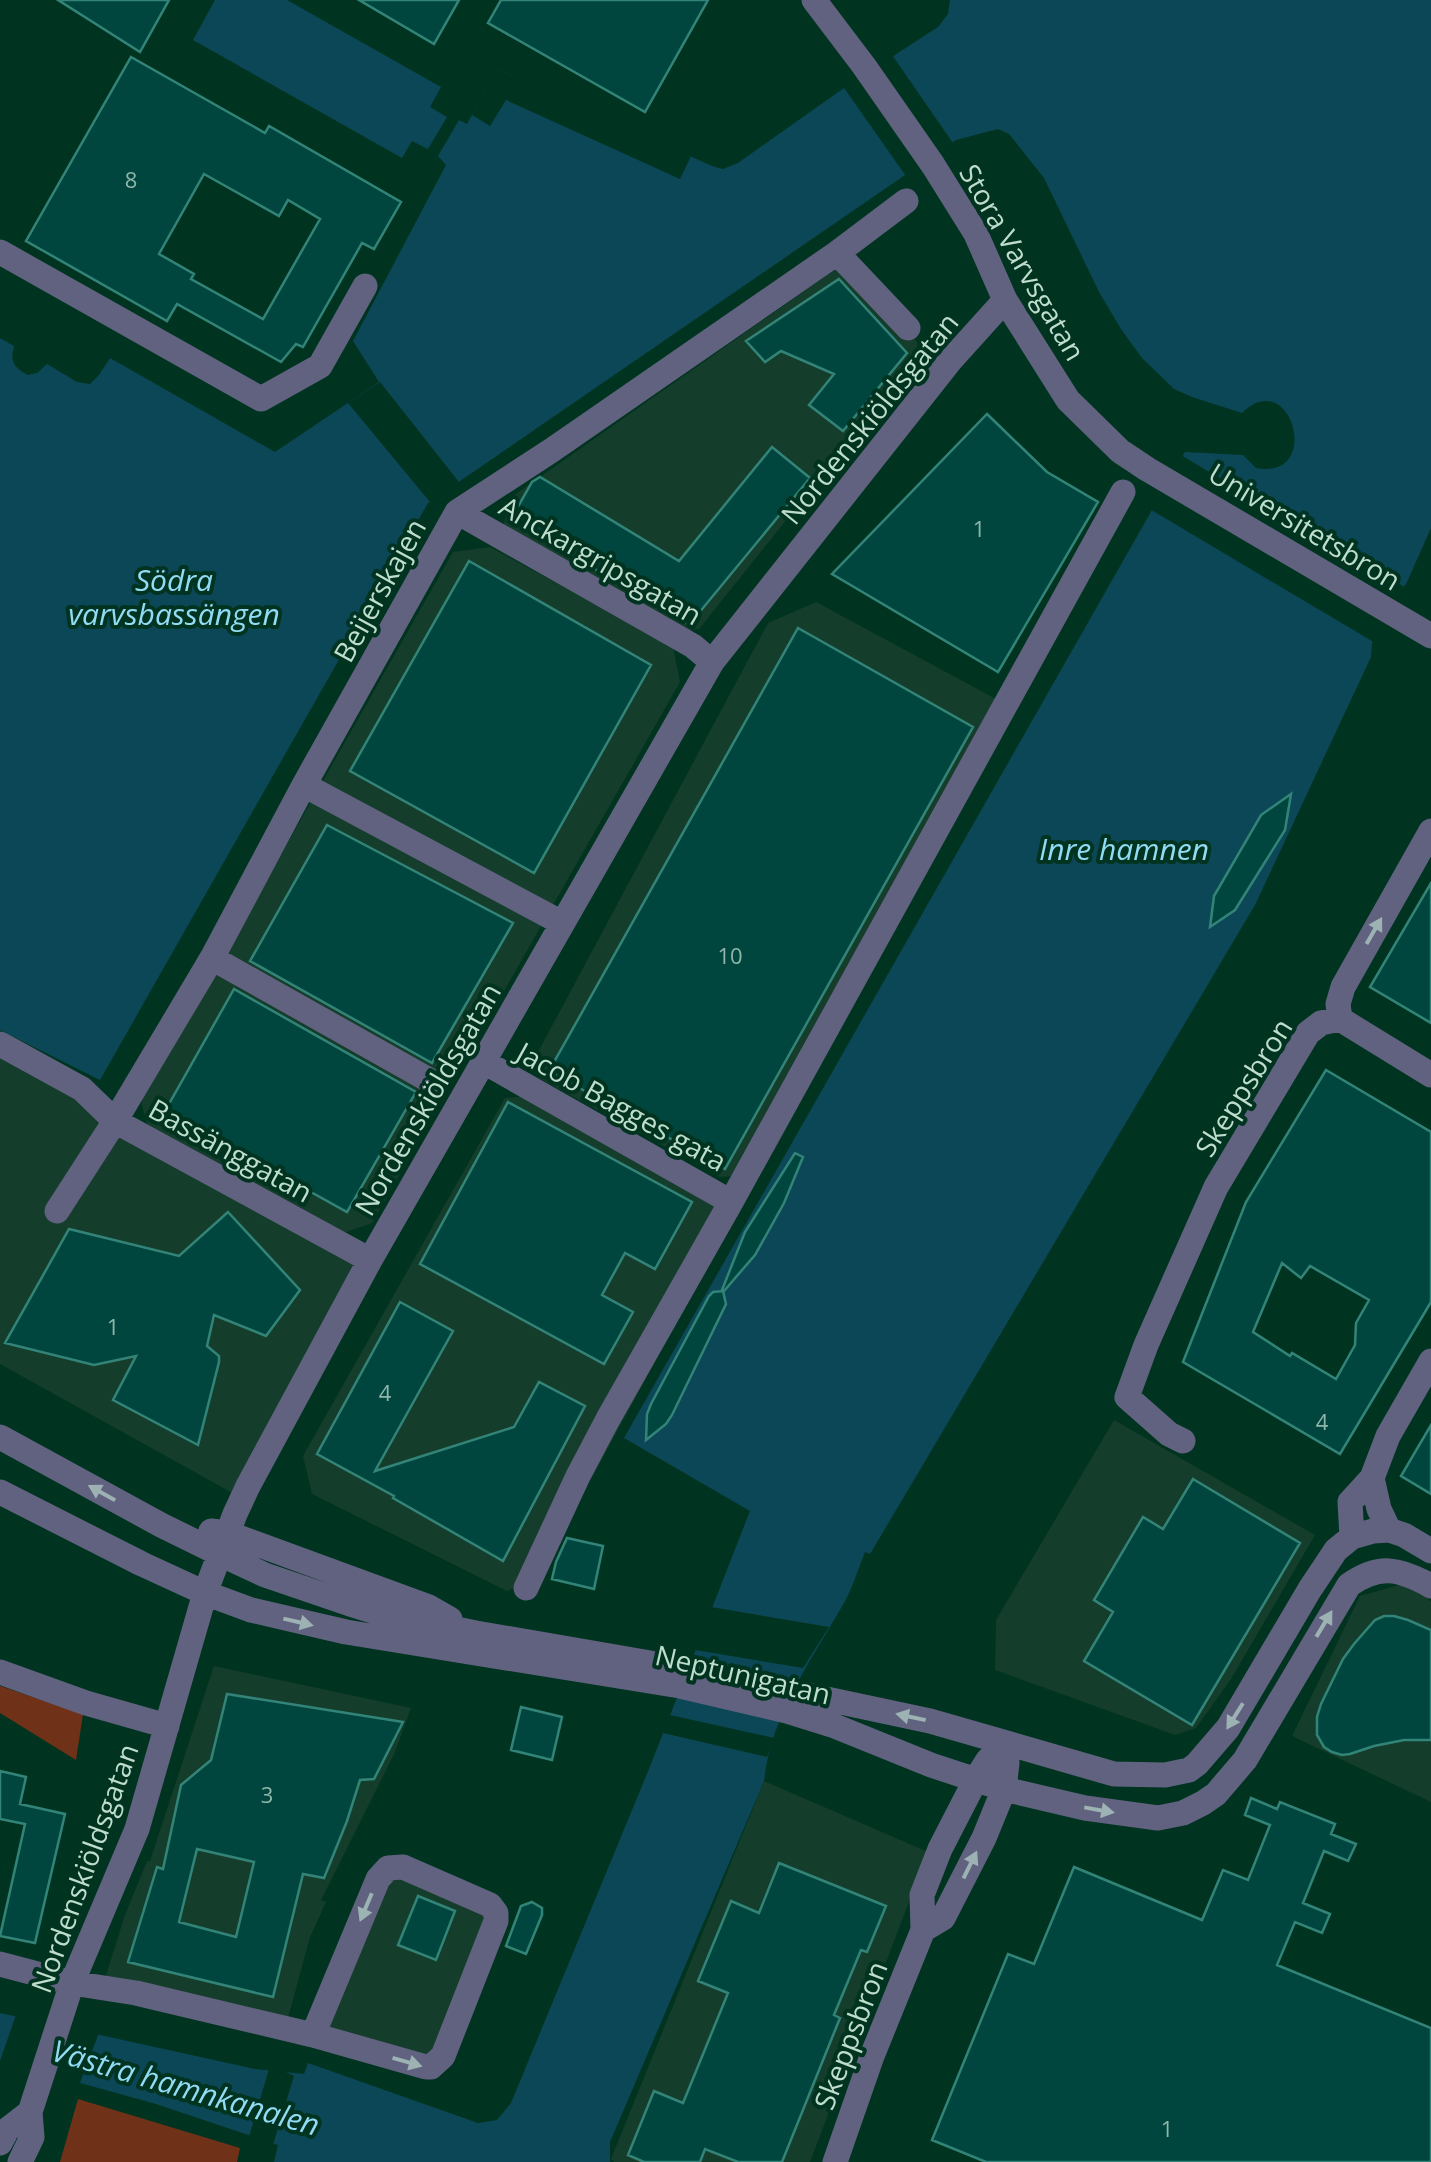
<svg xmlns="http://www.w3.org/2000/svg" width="1431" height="2162" viewBox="0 0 1431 2162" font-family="'Open Sans',sans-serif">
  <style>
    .built { fill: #153d2b }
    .green { fill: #6f3117 }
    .water { fill: #0c4757 }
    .pier { fill: #003420 }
    .building { fill: #00463e; stroke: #338478; stroke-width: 2.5; fill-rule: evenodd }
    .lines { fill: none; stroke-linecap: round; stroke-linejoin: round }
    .minor { stroke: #616280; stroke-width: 25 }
    .oneway { fill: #9db2b2 }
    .labels { text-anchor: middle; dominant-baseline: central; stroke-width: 8; stroke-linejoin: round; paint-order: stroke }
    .number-label { font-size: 22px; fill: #8eb7a9 }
    .street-label { font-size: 28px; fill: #beddcd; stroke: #003420 }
    .water-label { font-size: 30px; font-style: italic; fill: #92dbf4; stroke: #003420 }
  </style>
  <rect width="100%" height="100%" fill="#003420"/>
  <!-- built -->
  <path class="built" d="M836 269 855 279 918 343 911 364 699 629 680 631 503 528 510 498Z
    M490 547 673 647 680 682 372 1223 340 1234 148 1128 141 1101 453 552Z
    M816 602 996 699 756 1175 720 1177 539 1078 537 1054 768 623Z
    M0 1044 361 1261 236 1495 0 1364Z
    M534 1096 717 1203 727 1230 537 1578 507 1591 312 1494 303 1456 505 1098Z
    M1114 1420 1315 1535 1231 1679 1196 1728 1175 1735 995 1670 996 1620Z
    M1403 1584 1431 1601V1802L1292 1736 1360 1596Z
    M214 1666 411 1708 395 1752 321 1900 326 1902 310 1937 285 2029 102 1988 125 1915 147 1861H150Z
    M764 1781 928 1852 810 2162H614L611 2159Z
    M390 1873 492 1915 430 2057 321 2030Z"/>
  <!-- green -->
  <path class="green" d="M0 1686 83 1714 76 1760 0 1713Z
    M78 2099 240 2148 237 2162H60Z"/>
  <!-- water -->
  <path class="water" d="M215 0H287L441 87 430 107 447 117 428 149 412 141 402 158 193 40Z
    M950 0H1431V528L1407 582 1372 643 1371 657 1255 905 870 1554 865 1552C858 1569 853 1587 844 1603 812 1659 771 1715 764 1781L610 2142V2162H274L278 2145 156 2104 37 2071 0 2068V2013L255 2069 304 2074 308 2063 478 2123 497 2120 511 2103 649 1769 750 1511 624 1438 1185 452 1243 455 1256 468C1324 481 1291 364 1242 413L1192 397 1174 389 1142 358 1121 329 1099 292 1044 178 1009 134 998 129 956 140 428 503 100 1080 0 1030V338L14 346C10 362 13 366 27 375L37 373 47 364 77 382 90 384 99 375 110 358 275 452 379 382 353 341 446 165 438 156 459 120 467 124 497 69 712 166 723 169 738 163 844 88 938 27 948 14Z"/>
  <!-- pier -->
  <path class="pier" d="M890 52 955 146 908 179 842 85Z
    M497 69 691 156 680 179 506 100 490 126 472 115Z
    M380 382 459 482 430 502 348 403Z
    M1179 454 1408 589 1377 644 1148 508Z
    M711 1607 829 1627 803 1668 695 1650Z
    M670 1715 774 1738 767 1757 663 1733Z
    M17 2012 100 2030 78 2088 36 2076 0 2073V2061Z
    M269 2069 282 2070 294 2076 272 2148 248 2140Z"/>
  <!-- building -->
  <path class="building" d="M58 0H169L140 52Z
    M359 0H459L434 44Z
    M501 0H708L645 112 488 23Z
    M131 57 265 133 269 126 401 202 374 249 362 243 303 347 296 344 281 362 177 304 167 321 26 241ZM204 174 279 216 288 200 320 219 263 319 191 279 194 274 159 254Z
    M839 279 907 353 843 431 809 405 834 374 781 351 765 362 746 341Z
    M987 414 1047 472 1098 502 998 672 832 574Z
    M772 447 810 478 689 625 511 519 532 482 540 477 679 561Z
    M469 561 651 665 534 873 350 771Z
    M798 628 973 727 725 1169 549 1071Z
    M1291 794 1285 830 1235 910 1210 927 1214 896 1261 815Z
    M327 825 513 923 432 1063 250 961Z
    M1431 883V1023L1370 987Z
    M234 989 416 1092 347 1212 165 1111Z
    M1326 1070 1431 1132V1302L1340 1454 1183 1362 1246 1202ZM1282 1263 1301 1278 1310 1266 1369 1300 1356 1323 1355 1345 1336 1379 1292 1353 1290 1356 1253 1332Z
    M508 1102 692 1202 655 1269 625 1253 602 1295 633 1312 604 1364 420 1264Z
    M795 1153 803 1157 784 1203 755 1255 724 1291 722 1290 745 1232Z
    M228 1212 300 1290 266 1336 214 1315 207 1346 219 1356V1362L198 1445 113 1400 136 1356 94 1365 5 1343 69 1229 179 1256Z
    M723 1291 726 1304 672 1415 666 1424 646 1440 647 1414 651 1404 709 1296 713 1292Z
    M400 1302 453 1331 375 1471 514 1427 539 1382 585 1406 503 1561 393 1498 394 1496 317 1454Z
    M1431 1425V1494L1401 1476Z
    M1193 1479 1300 1543 1192 1725 1084 1661 1113 1612 1094 1600 1143 1517 1163 1529Z
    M567 1538 603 1546 594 1589 552 1579 556 1562Z
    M1384 1616H1394L1408 1620 1431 1630V1740H1404L1374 1746 1350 1754 1342 1755 1332 1752 1324 1747 1317 1735V1717L1321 1704 1343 1659 1354 1644 1375 1620Z
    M227 1694 403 1722 374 1779 360 1780 347 1821 324 1878 303 1874 273 1997 128 1962 157 1867 163 1869 181 1785 211 1760ZM197 1849 254 1862 236 1937 179 1922Z
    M521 1707 562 1717 552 1760 511 1750Z
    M0 1771 26 1777 20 1804 65 1814 35 1943 0 1936 25 1824 0 1819Z
    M1251 1798 1277 1809 1280 1802 1335 1824 1331 1834 1356 1844 1348 1861 1324 1851 1303 1903 1330 1914 1322 1933 1295 1922 1277 1965 1431 2028V2162H986L932 2140 1008 1954 1034 1964 1074 1867 1202 1920 1223 1870 1248 1880 1270 1825 1245 1815Z
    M779 1863 886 1906 867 1952 861 1950 834 2015 840 2018 782 2162H738L705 2149 700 2162H644L628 2155 654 2091 683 2103 728 1993 698 1981 731 1901 759 1913Z
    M418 1896 455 1911 436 1960 398 1945Z
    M532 1902 542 1908V1915L526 1954 506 1946 521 1906Z"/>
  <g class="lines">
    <!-- minor -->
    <path class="minor" d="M814 0 864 66 933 165 976 234 1005 300 1068 400 1120 451 1147 469 1431 636
      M0 252 261 399 320 366 365 286
      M837 253 908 328
      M457 512 693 646 712 662
      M304 785 562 923
      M212 958 436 1084
      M1340 1019 1338 1004 1343 987 1431 831
      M1340 1019 1431 1075
      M0 1044 82 1089 115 1121 370 1260
      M484 1062 731 1202
      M57 1211 115 1121 212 958 304 785 457 512 552 450 837 253 906 201
      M0 1437 161 1525 220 1554 265 1575 350 1604 386 1615 476 1633 685 1669 930 1721 1114 1774 1165 1775 1189 1770 1197 1764 1228 1728 1310 1589 1336 1550 1352 1537 1373 1531 1389 1530 1404 1535 1431 1551
      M1183 1441 1169 1434 1127 1397 1146 1345 1216 1187 1308 1033 1321 1023 1340 1019
      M1372 1478 1388 1436 1431 1361
      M0 1492 142 1564 205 1593 251 1610 346 1632 680 1686 787 1711 832 1725 931 1765 1004 1789 1085 1808 1158 1818 1183 1813 1203 1803 1216 1794 1245 1760 1349 1585C1379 1564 1399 1568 1431 1586
      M211 1531 227 1533 429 1607 450 1619
      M1352 1537 1350 1502 1372 1478 1379 1509 1389 1530
      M526 1588 578 1476 608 1419 731 1202 1123 492
      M0 1672 86 1703 167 1726
      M923 1930 943 1918 984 1838 1004 1789 1007 1763 1005 1743
      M0 1964 72 1983 136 1993 313 2035 426 2067H431L443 2056 496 1921V1913L490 1905 403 1867 388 1868 378 1879 313 2035
      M0 2143 7 2130 30 2112
      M20 2162 32 2137 30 2112 72 1983 137 1829 205 1593 235 1514 248 1486 370 1260 712 662 950 361 1005 300
      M835 2162 872 2056 923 1930 922 1895 940 1849 976 1779 988 1760 1005 1743"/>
  </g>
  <!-- one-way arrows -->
  <defs><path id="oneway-solid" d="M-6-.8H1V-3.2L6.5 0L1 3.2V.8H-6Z" transform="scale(2.5)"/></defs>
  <g class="oneway">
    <use href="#oneway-solid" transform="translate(1374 931) rotate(-60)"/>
    <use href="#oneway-solid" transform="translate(102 1493) rotate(-151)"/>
    <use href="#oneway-solid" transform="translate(298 1622) rotate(13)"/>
    <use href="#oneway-solid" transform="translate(1324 1624) rotate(-59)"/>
    <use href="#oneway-solid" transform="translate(1235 1716) rotate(122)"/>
    <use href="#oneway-solid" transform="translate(911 1717) rotate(-168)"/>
    <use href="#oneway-solid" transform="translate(1099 1810) rotate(10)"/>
    <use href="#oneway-solid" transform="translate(970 1865) rotate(-64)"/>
    <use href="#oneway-solid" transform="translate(366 1907) rotate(113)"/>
    <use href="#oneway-solid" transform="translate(407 2062) rotate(16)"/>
  </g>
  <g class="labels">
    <!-- number labels -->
    <g class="number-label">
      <text x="131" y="179">8</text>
      <text x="979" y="528">1</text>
      <text x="730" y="955">10</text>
      <text x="113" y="1326">1</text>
      <text x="385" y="1392">4</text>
      <text x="1322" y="1421">4</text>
      <text x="267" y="1794">3</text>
      <text x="1167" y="2128">1</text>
    </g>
    <!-- street labels -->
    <g class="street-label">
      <text transform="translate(1023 262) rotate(60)">Stora Varvsgatan</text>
      <text transform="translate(869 418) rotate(-51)">Nordenskiöldsgatan</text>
      <text transform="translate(1305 526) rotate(31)">Universitetsbron</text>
      <text transform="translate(601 560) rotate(30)">Anckargripsgatan</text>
      <text transform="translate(379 590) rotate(-61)">Beijerskajen</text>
      <text transform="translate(1243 1087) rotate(-58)">Skeppsbron</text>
      <text transform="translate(427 1099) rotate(-60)">Nordenskiöldsgatan</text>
      <text transform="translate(622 1106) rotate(29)">Jacob Bagges gata</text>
      <text transform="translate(231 1150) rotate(29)">Bassänggatan</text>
      <text transform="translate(743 1674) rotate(13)">Neptunigatan</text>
      <text transform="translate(84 1868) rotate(-70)">Nordenskiöldsgatan</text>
      <text transform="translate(850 2035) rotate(-69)">Skeppsbron</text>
    </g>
    <!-- water labels -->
    <g class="water-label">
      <text x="174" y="579">Södra<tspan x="174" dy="34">varvsbassängen</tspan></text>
      <text x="1124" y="848">Inre hamnen</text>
      <text transform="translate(186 2087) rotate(16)">Västra hamnkanalen</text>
    </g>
  </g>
</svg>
